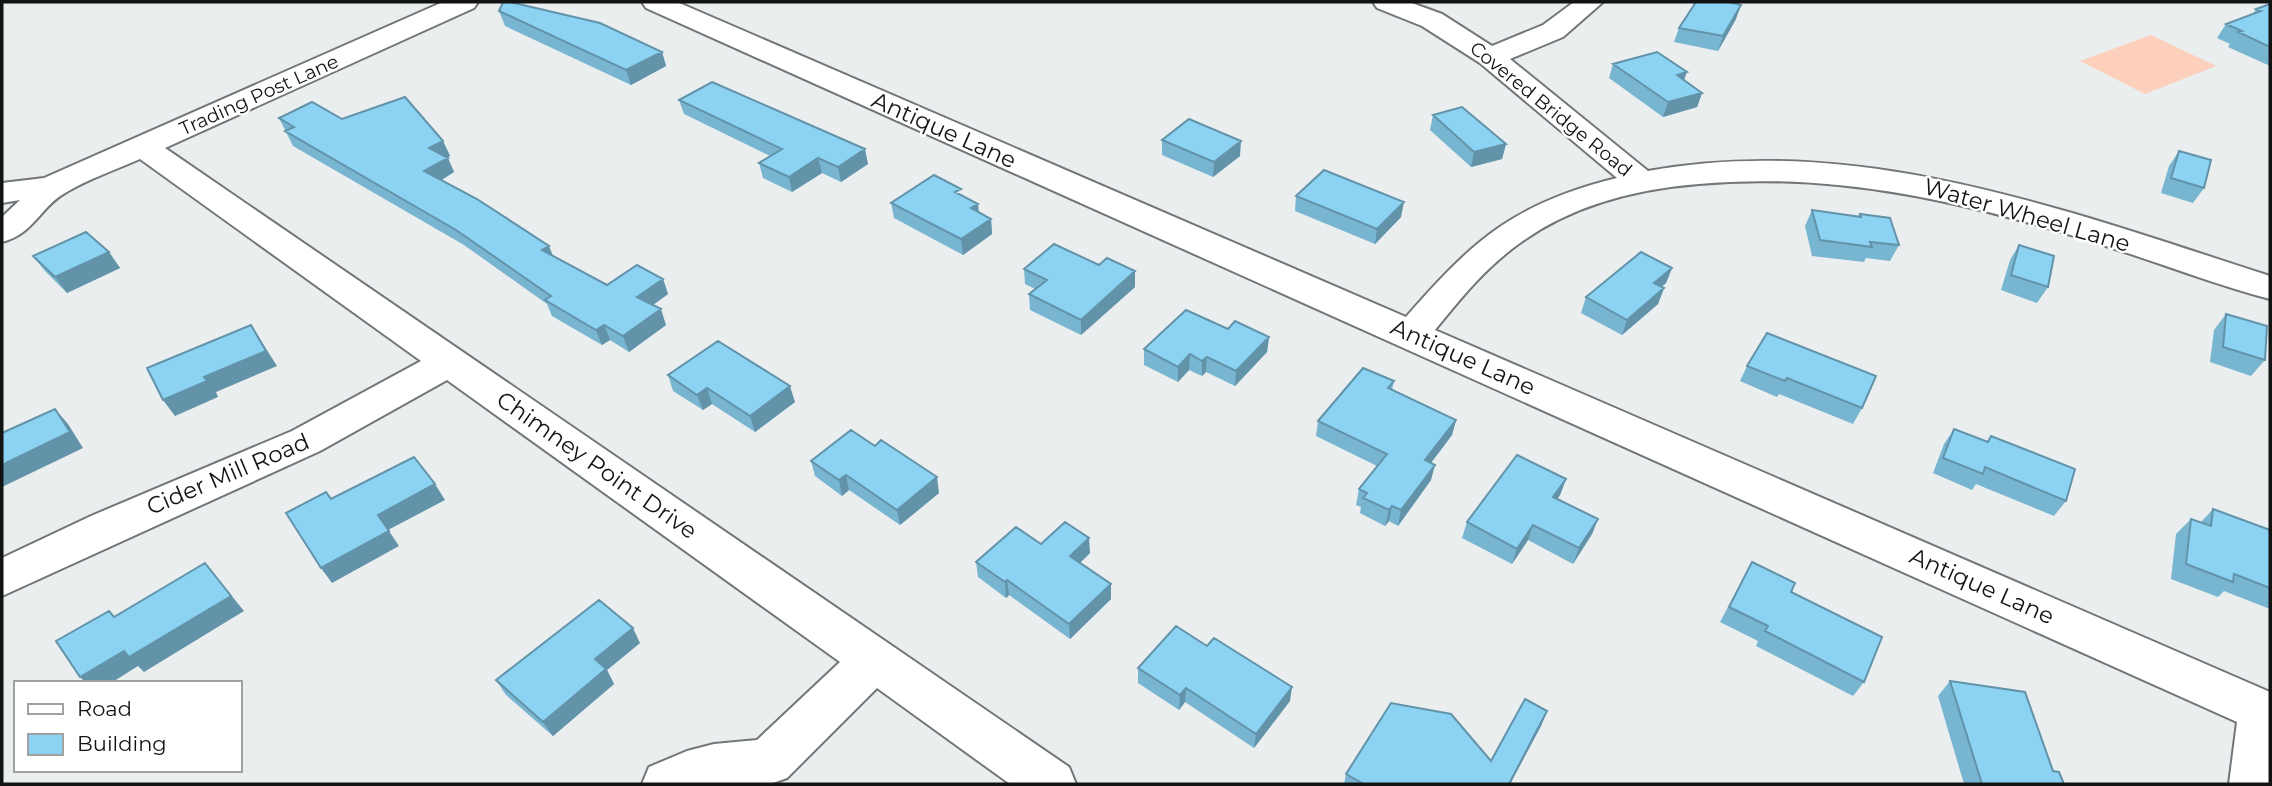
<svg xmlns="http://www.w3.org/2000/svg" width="2272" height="786" viewBox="0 0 2272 786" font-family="Montserrat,sans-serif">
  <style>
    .green { fill: #fcd0bc }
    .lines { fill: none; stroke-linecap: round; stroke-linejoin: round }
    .minor-casing { stroke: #737678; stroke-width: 4 }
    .minor { fill: #fff; fill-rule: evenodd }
    .wall { fill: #78b5d0 }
    .shaded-wall { fill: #6293a9 }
    .building { fill: #8cd2f2; stroke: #6293a9; stroke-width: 2 }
    .labels { text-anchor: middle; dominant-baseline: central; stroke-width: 5; stroke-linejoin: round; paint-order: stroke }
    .far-street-label { font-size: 19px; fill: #121414; stroke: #fff }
    .street-label { font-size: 23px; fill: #121414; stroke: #fff }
  </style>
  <rect width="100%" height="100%" fill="#eaeeef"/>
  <!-- green -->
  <path class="green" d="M2151 35 2216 66 2145 94 2080 61Z"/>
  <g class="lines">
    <!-- minor casing -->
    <g class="minor-casing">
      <path id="minor" d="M443 2H478L474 8 165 148 1069 767 1076 784H1010L877 688 787 778 770 784H642L649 767 687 751 714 744 757 740 840 662 447 380 320 451 2 596V558L91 516 292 431 421 361 140 159C115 170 88 179 65 193 40 207 34 234 2 242V217L20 200 2 203V183L44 178Z
        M642 2H677L1406 317C1473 240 1515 203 1617 178L1480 63 1422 26 1377 8 1373 2H1409L1442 14 1492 46 1543 25 1574 2H1603L1563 37 1510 59 1648 171C1860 132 2071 212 2270 276V299C2216 285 2163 264 2109 247 1975 204 1840 171 1699 184 1636 189 1572 205 1520 243 1486 267 1461 298 1435 330L2270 692V784H2229L2237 722 646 8Z"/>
    </g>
    <!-- minor -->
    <use href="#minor" class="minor"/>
  </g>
  <!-- wall -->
  <path class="wall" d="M2270 4V66L2228 47 2230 44 2217 38 2226 24 2253 14 2256 9Z
    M499 11 662 52 666 66 631 85 505 26Z
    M1736 19 1718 51 1674 42 1679 28Z
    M1613 64 1684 80 1702 93 1697 107 1663 117 1609 78Z
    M679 100 868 164 841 182 822 173 792 192 763 178 759 163 770 156 684 114Z
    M1433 115 1506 144 1502 159 1471 167 1430 130Z
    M279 118 342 119 443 141 450 156 447 157 454 172 442 180 553 256 607 285 663 279 668 294 653 305 666 325 629 352 610 340 602 345 552 316 547 304 464 245 293 146Z
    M1162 140 1240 156 1213 177 1162 155Z
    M2179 151 2204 188 2193 203 2161 193 2169 166Z
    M962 196 978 204 979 212 991 219 992 234 963 255 894 218 891 203Z
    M1296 196 1401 217 1375 244 1295 211Z
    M1812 210 1858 216 1860 214 1899 245 1890 261 1866 258 1864 262 1812 256 1805 226Z
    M2019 245 2048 287 2037 303 2001 290 2010 260Z
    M109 252 120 268 67 293 45 271 33 256Z
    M1672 268 1666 283 1661 287 1664 288 1658 304 1622 335 1581 313 1586 297Z
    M1024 269 1135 287 1081 335 1030 310 1029 294 1035 289 1025 284Z
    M2226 314 2265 360 2251 376 2210 362 2214 330Z
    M1228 329 1269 337 1267 352 1235 386 1206 372 1202 376 1189 370 1178 382 1144 365V349Z
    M1767 333 1862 408 1853 424 1779 394 1777 397 1740 381 1747 366Z
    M668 375 795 402 755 432 712 404 703 410 673 391Z
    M1394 381 1392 390 1456 420 1452 435 1431 463V480L1398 526 1389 521 1385 526 1360 513 1361 507 1356 505 1359 489 1377 466 1316 436 1318 421Z
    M1954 429 1987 442 1991 436 2066 501 2054 516 1976 484 1972 490 1933 473 1944 444Z
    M811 461 939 493 900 525 849 490 842 496 815 476Z
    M1566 479 1560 495 1557 499 1598 519 1592 534 1573 564 1528 540 1512 564 1462 538 1467 522Z
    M2213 509 2270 530V609L2224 591 2218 597 2171 579 2176 534 2191 519 2201 522Z
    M1041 544 1090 553 1080 563 1111 584V599L1070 639 1009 595 1006 598 978 577 976 562Z
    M1752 562 1791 592 1864 682 1853 696 1756 646 1758 641 1720 622Z
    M640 643 607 670 614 684 553 736 506 695 496 680Z
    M1138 668 1290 701 1254 748 1185 702 1179 710 1138 683Z
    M1950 681 2053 771 2064 784H1964L1938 696Z
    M1547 711 1541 726 1510 784H1344L1346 774 1491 761Z"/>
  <!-- shaded-wall -->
  <path class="shaded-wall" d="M1741 5 1736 19 1718 51 1723 36Z
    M662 52 666 66 631 85 626 70Z
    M1687 72 1682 86 1677 75Z
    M1702 93 1697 107 1663 117 1668 102Z
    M443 141 450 156 436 163 429 148Z
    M1241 141 1240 156 1213 177 1214 162Z
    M1506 144 1502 159 1471 167 1474 152Z
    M865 149 868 164 841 182 838 167Z
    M448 158 454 172 431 186 424 171Z
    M818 158 822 173 792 192 789 177Z
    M1404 202 1401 217 1375 244 1377 229Z
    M978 204 979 219 971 208Z
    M991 219 992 234 963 255 961 239Z
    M549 246 555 261 542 250Z
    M109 252 120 268 67 293 55 277Z
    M1672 268 1666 283 1648 298 1654 283Z
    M1135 271V287L1081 335V320Z
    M663 279 668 294 643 312 637 297Z
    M1664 288 1658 304 1622 335 1627 320Z
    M661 309 666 325 629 352 623 336Z
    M251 325 277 366 216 392 218 397 175 416 163 400 204 377Z
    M604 325 610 340 602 345 596 330Z
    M1269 337 1267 352 1235 386 1236 371Z
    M1190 354 1189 370 1178 382V367Z
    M1207 357 1206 372 1202 376V361Z
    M790 386 795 402 755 432 750 416Z
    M707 388 712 404 703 410 697 395Z
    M55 409 68 424 83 448 2 487V465Z
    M1456 420 1452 435 1421 476 1425 460Z
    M1435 465 1431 480 1398 526 1401 510Z
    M846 475 849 490 842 496 839 480Z
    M937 477 939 493 900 525 897 510Z
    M1566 479 1560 495 1548 512 1553 497Z
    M435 484 445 500 388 530 378 515Z
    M1392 506 1389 521 1385 526 1389 510Z
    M1598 519 1592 534 1573 564 1579 548Z
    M1533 525 1528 540 1512 564 1517 549Z
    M389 531 399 546 332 583 321 568Z
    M1089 538 1090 553 1071 571 1070 556Z
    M205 563 244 611 144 672 138 666 111 683H86L80 677Z
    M1007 580 1009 595 1006 598 1005 582Z
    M1111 584V599L1070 639 1069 624Z
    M633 628 640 643 607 670 614 684 553 736 543 722 595 659Z
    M1292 687 1290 701 1254 748 1256 734Z
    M1186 688 1185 702 1179 710 1180 695Z
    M1547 711 1541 726 1510 784H1509Z"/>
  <!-- building -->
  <path class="building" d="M503 2H510L600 23 662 52 626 70 499 11Z
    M1696 2H1728L1741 5 1723 36 1679 28Z
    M2270 4V47L2238 32 2242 31 2226 24 2261 11 2256 9Z
    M1657 52 1687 72 1677 75 1702 93 1668 102 1613 64Z
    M712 82 865 149 838 167 818 158 789 177 759 163 782 149 679 100Z
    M405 97 443 141 429 148 448 158 424 171 477 199 549 246 542 250 607 285 637 265 663 279 637 297 661 309 623 336 604 325 596 330 545 300 551 296 456 230 285 131 294 127 279 118 312 102 342 119Z
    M1462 107 1506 144 1474 152 1433 115Z
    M1189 119 1241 141 1214 162 1162 140Z
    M2179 151 2211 160 2204 188 2171 178Z
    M1324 170 1404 202 1377 229 1296 196Z
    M934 175 961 189 955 192 978 204 971 208 991 219 961 239 891 203Z
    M1812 210 1861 217 1860 214 1890 218 1899 245 1870 242 1872 247 1820 240Z
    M86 232 109 252 55 277 33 256Z
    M1054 244 1099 265 1107 258 1135 271 1081 320 1029 294 1047 280 1024 269Z
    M2019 245 2054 256 2048 287 2011 275Z
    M1641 252 1672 268 1654 283 1664 288 1627 320 1586 297Z
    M1186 310 1228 329 1235 321 1269 337 1236 371 1207 357 1202 361 1190 354 1178 367 1144 349Z
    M2226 314 2267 326 2265 360 2223 347Z
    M251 325 266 351 204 377 207 381 163 400 147 368Z
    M1767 333 1876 376 1862 408 1787 378 1785 381 1747 366Z
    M718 341 790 386 750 416 707 388 697 395 668 375Z
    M1363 368 1394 381 1388 388 1456 420 1425 460 1435 465 1401 510 1392 506 1389 510 1363 498 1367 493 1359 489 1387 454 1318 421Z
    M55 409 70 432 2 465V433Z
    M1954 429 1988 442 1991 436 2075 469 2066 501 1985 467 1983 474 1943 458Z
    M851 430 875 446 881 440 937 477 897 510 846 475 839 480 811 461Z
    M1517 455 1566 479 1553 497 1598 519 1579 548 1533 525 1517 549 1467 522Z
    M414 457 435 484 378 515 389 531 321 568 286 513 326 492 331 499Z
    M2213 509 2270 530V588L2234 574 2233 582 2186 564 2191 519 2211 526Z
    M1065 522 1089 538 1070 556 1111 584 1069 624 1007 580 1005 582 976 562 1016 527 1041 544Z
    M1752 562 1795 583 1791 592 1882 637 1864 682 1765 631 1768 626 1729 607Z
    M205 563 231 596 129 657 124 651 80 677 56 641 109 611 114 617Z
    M599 600 633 628 595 659 606 669 543 722 496 680Z
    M1176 626 1207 646 1214 638 1292 687 1256 734 1186 688 1180 695 1138 668Z
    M1950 681 2025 692 2053 771 2059 772 2064 784H1982Z
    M1525 699 1547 711 1509 784H1364L1346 774 1391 703 1451 714 1491 761Z"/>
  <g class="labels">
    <!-- far-street labels -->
    <g class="far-street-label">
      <text transform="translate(259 95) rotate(-24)">Trading Post Lane</text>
      <text transform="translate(1551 109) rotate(39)">Covered Bridge Road</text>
    </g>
    <!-- street labels -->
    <g class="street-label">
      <text transform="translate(944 130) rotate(24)">Antique Lane</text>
      <text transform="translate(2027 215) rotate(16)">Water Wheel Lane</text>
      <text transform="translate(1463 357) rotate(24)">Antique Lane</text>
      <text transform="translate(597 465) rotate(35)">Chimney Point Drive</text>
      <text transform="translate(228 474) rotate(-23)">Cider Mill Road</text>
      <text transform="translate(1982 586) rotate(24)">Antique Lane</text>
    </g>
  </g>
  <!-- border -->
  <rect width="2272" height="786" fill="none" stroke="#121414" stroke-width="7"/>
  <!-- legend -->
  <rect x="14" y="681" width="228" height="91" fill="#ffffff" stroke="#a0a1a1" stroke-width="2"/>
  <rect x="28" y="704" width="35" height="10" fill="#ffffff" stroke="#a0a1a1" stroke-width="2"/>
  <text x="77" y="716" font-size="21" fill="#121414">Road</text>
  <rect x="28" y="734" width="35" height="21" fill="#8cd2f2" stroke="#a0a1a1" stroke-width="2"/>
  <text x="77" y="751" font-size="21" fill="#121414">Building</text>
</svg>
